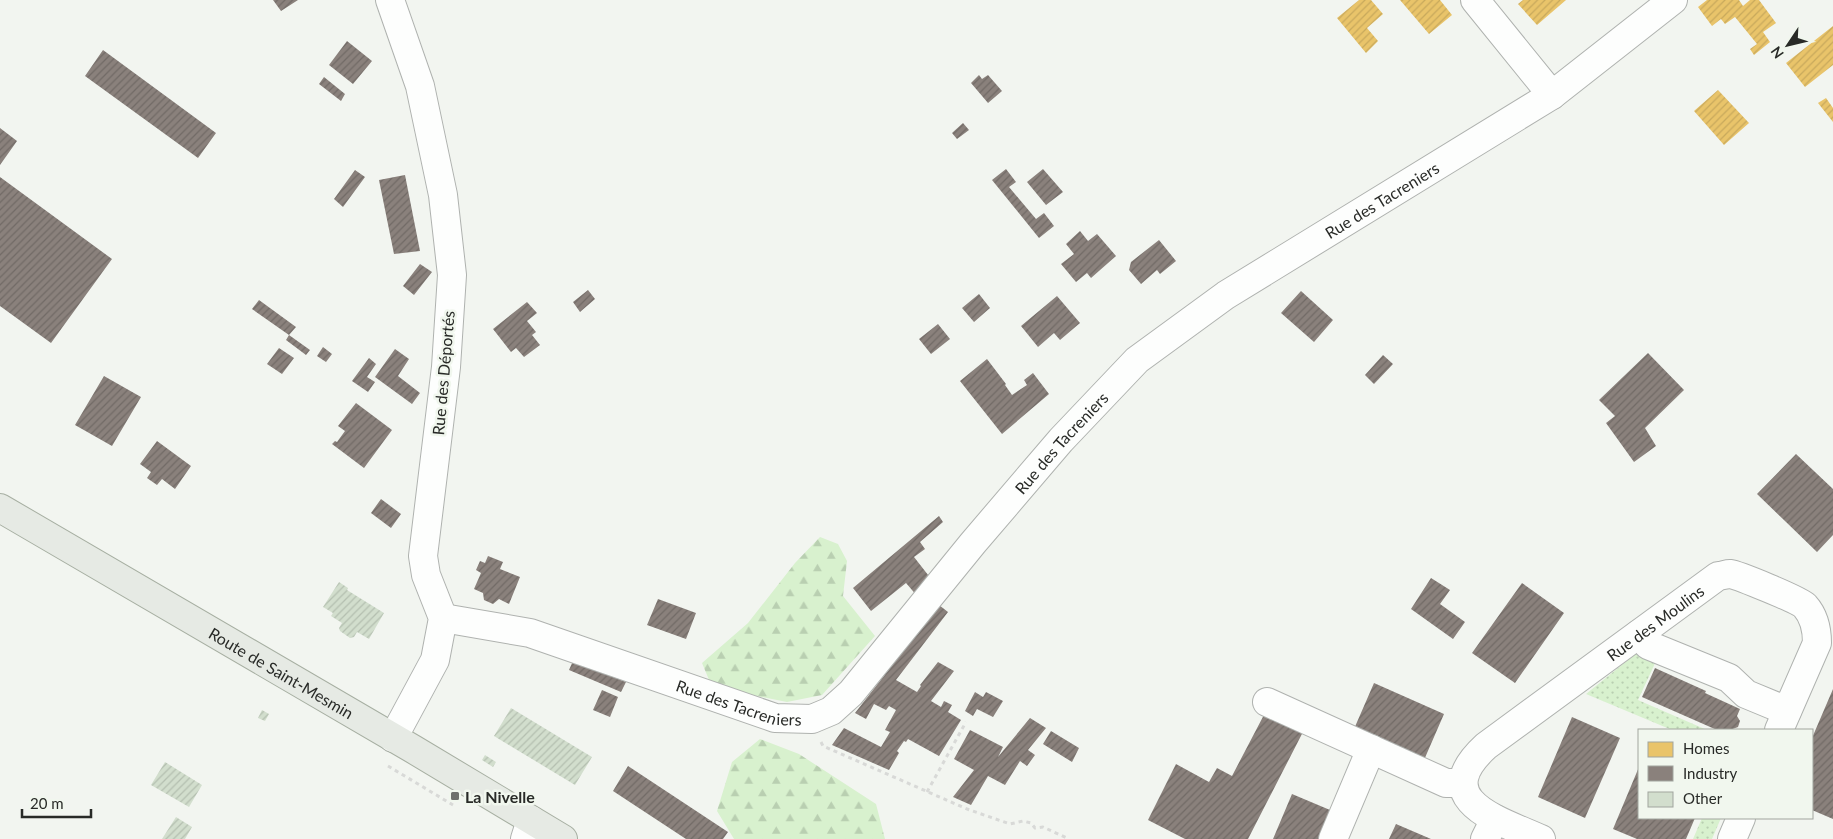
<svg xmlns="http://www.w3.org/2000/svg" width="1833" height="839" viewBox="0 0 1833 839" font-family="Lato,sans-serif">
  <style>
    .grass { fill: url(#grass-dots) }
    .forest { fill: url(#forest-firs) }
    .homes { fill: url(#homes-hatch) }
    .industry { fill: url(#industry-hatch) }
    .building { fill: url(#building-hatch) }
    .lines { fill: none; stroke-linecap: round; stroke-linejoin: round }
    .minor-casing { stroke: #afb2af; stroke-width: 30 }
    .major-casing { stroke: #a7afa2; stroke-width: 30 }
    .path { stroke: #d8d9d7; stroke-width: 3; stroke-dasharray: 4 4; stroke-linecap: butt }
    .minor { stroke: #fdfefd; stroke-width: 28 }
    .major { stroke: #e6eae4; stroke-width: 28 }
    .poi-dot { fill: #6f716d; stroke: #f1f7ee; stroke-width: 2 }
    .labels { text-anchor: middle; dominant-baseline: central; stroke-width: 5; stroke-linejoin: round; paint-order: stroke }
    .street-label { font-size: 16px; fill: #282a27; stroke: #f1f7ee }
    .poi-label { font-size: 16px; font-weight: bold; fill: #282a27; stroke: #f1f7ee; text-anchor: start }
  </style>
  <defs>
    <pattern id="grass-dots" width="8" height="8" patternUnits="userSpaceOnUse" patternTransform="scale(1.25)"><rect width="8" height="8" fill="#d8f1ce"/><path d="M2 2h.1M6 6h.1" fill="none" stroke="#b9cfb1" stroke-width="1.8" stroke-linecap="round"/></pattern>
    <pattern id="forest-firs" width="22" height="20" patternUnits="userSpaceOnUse" patternTransform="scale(1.25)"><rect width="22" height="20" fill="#d8f1ce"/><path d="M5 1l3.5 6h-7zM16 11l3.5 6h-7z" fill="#b9cfb1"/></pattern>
    <pattern id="homes-hatch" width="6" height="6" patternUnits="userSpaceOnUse" patternTransform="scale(1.25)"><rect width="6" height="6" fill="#e9c46a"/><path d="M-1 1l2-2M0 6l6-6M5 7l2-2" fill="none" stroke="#c8a95c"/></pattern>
    <pattern id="industry-hatch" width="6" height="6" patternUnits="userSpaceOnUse" patternTransform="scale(1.25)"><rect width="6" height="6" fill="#8a817c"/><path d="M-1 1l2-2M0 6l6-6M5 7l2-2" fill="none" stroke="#716a66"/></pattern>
    <pattern id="building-hatch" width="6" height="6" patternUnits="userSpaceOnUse" patternTransform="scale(1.25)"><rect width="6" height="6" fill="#d2decd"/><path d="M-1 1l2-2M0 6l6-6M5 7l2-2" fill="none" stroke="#b4bfb0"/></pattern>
  </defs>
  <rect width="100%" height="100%" fill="#f2f5f0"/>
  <!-- grass -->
  <path class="grass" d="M1639 651 1657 659 1638 700 1707 730H1672L1586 694Z
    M1702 818H1721L1712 839H1693Z"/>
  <!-- forest -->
  <path class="forest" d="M820 537 838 544 847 561 843 596 875 636 822 695 787 702 712 687 702 663 748 623 795 563Z
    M760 739 799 754 876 804 885 839H734L717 811 732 762Z"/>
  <!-- homes -->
  <path class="homes" d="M1359 0H1371L1383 14 1367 28 1378 41 1366 53 1337 18Z
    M1400 0H1440L1452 15 1429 34Z
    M1523 0H1566L1537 25 1518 4Z
    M1707 0H1739L1743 6 1750 0H1759L1776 23 1763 32 1770 42 1754 55 1750 49 1757 44 1735 17 1725 24 1721 19 1712 26 1698 7Z
    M1833 26V65L1805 87 1786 63Z
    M1718 90 1749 123 1724 145 1694 111Z
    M1826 98 1833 108V122L1818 103Z"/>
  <!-- industry -->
  <path class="industry" d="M273 0H298L281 11Z
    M347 41 372 61 353 84 329 65Z
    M103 50 216 133 198 158 85 76Z
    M979 75 982 79 988 75 1002 91 988 103 971 83Z
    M324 77 345 94 341 101 319 84Z
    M963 123 969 130 957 139 952 133Z
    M0 128 17 141 0 165Z
    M1006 169 1016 182 1009 187 1036 219 1044 213 1054 226 1039 238 992 180Z
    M1043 169 1063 192 1046 205 1027 182Z
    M355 170 365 177 343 207 334 199Z
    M405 175 420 251 394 254 379 180Z
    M0 177 112 259 51 343 0 306Z
    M1080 231 1088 241 1097 234 1116 256 1091 278 1087 273 1076 282 1061 264 1074 254 1066 244Z
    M1159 240 1176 261 1160 274 1157 270 1141 284 1129 270 1131 262Z
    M420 264 432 272 414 295 403 286Z
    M588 290 595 299 580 312 573 302Z
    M1301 291 1333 320 1314 342 1281 313Z
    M979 294 990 308 974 322 962 308Z
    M1057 296 1080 323 1060 340 1054 333 1038 347 1021 326Z
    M259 300 296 327 289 335 252 309Z
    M527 302 537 313 527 321 536 332 532 335 540 345 524 357 516 348 511 352 493 329Z
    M938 324 950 339 931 354 919 339Z
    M289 335 310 350 306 355 286 340Z
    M323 347 332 354 326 362 317 356Z
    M279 348 294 358 282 374 267 364Z
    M395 349 409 359 398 376 420 393 412 404 375 377Z
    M1648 353 1684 390 1645 428 1656 446 1634 462 1606 423 1615 416 1599 400Z
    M1383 355 1393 364 1374 384 1365 375Z
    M369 358 376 364 367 377 375 382 368 392 352 381Z
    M987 359 1006 384 1005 385 1012 395 1027 385 1024 380 1033 373 1049 394 1002 434 960 381Z
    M104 376 141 397 112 446 75 425Z
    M356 403 392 430 364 468 332 444 335 441 337 442 345 431 338 426Z
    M157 441 191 466 175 489 162 479 157 485 147 478 151 472 140 464Z
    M1796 454 1833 489V535L1817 552 1757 494Z
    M381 499 401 514 391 528 371 513Z
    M939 516 943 522 920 542 925 549 914 557 932 580 918 597 906 583 871 611 853 588Z
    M488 556 503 562 500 569 520 577 509 604 499 599 493 604 484 600 483 593 474 589 481 573 476 570 480 561 485 563Z
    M1431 578 1450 590 1440 604 1465 622 1453 639 1411 609Z
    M1522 583 1564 613 1515 683 1472 653Z
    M658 599 696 613 686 639 647 625Z
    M939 605 948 612 896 680 917 692 921 686 920 685 938 662 954 671 931 701 941 707 944 701 952 705 948 712 961 720 939 756 908 739 906 742 904 741 897 751 899 753 889 770 832 745 844 728 881 747 890 732 885 730 896 710 889 706 886 710 874 704 866 719 855 713Z
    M573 661 626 682 621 692 569 670Z
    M1655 668 1706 691 1705 693 1740 709 1737 716 1740 721 1738 727 1730 730H1717L1642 697Z
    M1374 683 1444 714 1424 760 1354 729Z
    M1833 689V819L1812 810V738Z
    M602 690 618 697 610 717 593 710Z
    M975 692 983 697 986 692 1003 701 993 717 977 709 973 716 965 711Z
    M1266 711 1304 730 1248 839H1185L1148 820 1176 764 1209 782 1217 768 1232 776Z
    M1572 717 1620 738 1585 818 1538 797Z
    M1030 718 1046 728 1028 750 1035 755 1027 766 1020 761 1005 785 988 776 971 805 953 797 974 770 954 759 970 730 1003 747 998 757Z
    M1051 731 1079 748 1072 762 1043 744Z
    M628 766 728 832 723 839H686L613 791Z
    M1639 767V818H1695L1686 839H1637L1613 829Z
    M1292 794 1330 810 1318 839H1273Z
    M1396 824 1431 839H1389Z"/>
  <!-- building -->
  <path class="building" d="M339 582 348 588 347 590 384 613 369 639 357 632 354 637 350 638 340 631 339 628 342 623 331 616 333 613 323 607Z
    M511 708 592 757 575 785 494 736Z
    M262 710 269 714 265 721 258 718Z
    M485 755 496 762 493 767 482 760Z
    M165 762 202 785 189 807 151 785Z
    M176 817 192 827 185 839H162Z"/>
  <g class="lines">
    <!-- minor casing -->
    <g class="minor-casing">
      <g id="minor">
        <path d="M390 0 420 86 443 195 452 275 446 367 423 556 426 575 443 618 435 660 393 738"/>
        <path d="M1475 0 1552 95"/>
        <path id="s1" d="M443 618 530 633 775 718 812 719 831 711 851 693 973 543 1061 440 1137 360 1226 295 1552 95 1673 0"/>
        <path d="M1639 634 1648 645 1729 678 1746 694 1787 711"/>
        <path d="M1267 702 1446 783H1462"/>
        <path d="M525 839 531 820"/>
        <path d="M1333 839 1371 749"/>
        <path d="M1485 839 1495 819"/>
        <path id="s2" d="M1541 839C1498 820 1427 800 1486 746L1718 576C1722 576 1726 574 1730 574 1738 575 1799 600 1805 606 1814 616 1817 630 1817 643L1779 730"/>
        <path d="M1732 839 1741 818"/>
      </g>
    </g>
    <!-- major casing -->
    <g class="major-casing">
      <g id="major">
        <path id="s3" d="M0 508 413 749 563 839"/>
      </g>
    </g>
    <!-- path -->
    <path class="path" d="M821 742 823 746 967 809 1010 824 1023 821 1031 823 1035 828 1043 827 1069 839
      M388 766 453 805
      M927 792 966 722"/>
    <!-- minor -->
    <use href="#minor" class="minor"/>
    <!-- major -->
    <use href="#major" class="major"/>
  </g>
  <!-- markers -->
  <rect class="poi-dot" x="450" y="791" width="10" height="10" rx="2.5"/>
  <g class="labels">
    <!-- street labels -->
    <g class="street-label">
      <text stroke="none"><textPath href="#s1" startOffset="1164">Rue des Tacreniers</textPath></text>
      <text transform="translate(443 373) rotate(-85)">Rue des Déportés</text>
      <text stroke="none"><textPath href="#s1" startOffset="759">Rue des Tacreniers</textPath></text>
      <text stroke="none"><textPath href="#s2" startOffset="354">Rue des Moulins</textPath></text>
      <text stroke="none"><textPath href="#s3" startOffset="326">Route de Saint-Mesmin</textPath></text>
      <text stroke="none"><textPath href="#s1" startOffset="309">Rue des Tacreniers</textPath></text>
    </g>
    <!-- poi labels -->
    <g class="poi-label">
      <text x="465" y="796">La Nivelle</text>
    </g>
  </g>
  <!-- legend -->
  <rect x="1638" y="729" width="175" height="90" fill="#f1f7ee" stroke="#a1a59e"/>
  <rect x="1648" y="742" width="25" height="15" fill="#e9c46a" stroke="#a1a59e"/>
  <text x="1683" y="754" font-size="15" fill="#282a27">Homes</text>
  <rect x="1648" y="766" width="25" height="15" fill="#8a817c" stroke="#a1a59e"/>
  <text x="1683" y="779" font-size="15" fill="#282a27">Industry</text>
  <rect x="1648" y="792" width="25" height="15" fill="#d2decd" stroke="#a1a59e"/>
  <text x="1683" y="804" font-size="15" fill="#282a27">Other</text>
  <!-- north arrow -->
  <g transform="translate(1788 45) rotate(235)" stroke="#f1f7ee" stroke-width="4" paint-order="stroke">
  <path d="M0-4L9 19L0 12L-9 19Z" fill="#282a27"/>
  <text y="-8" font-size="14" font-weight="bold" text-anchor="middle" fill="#282a27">N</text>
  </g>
  <!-- scale -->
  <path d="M22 809v8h69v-8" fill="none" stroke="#282a27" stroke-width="2.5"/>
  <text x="30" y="809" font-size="15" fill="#282a27" stroke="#f1f7ee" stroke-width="4" paint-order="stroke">20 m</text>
</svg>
